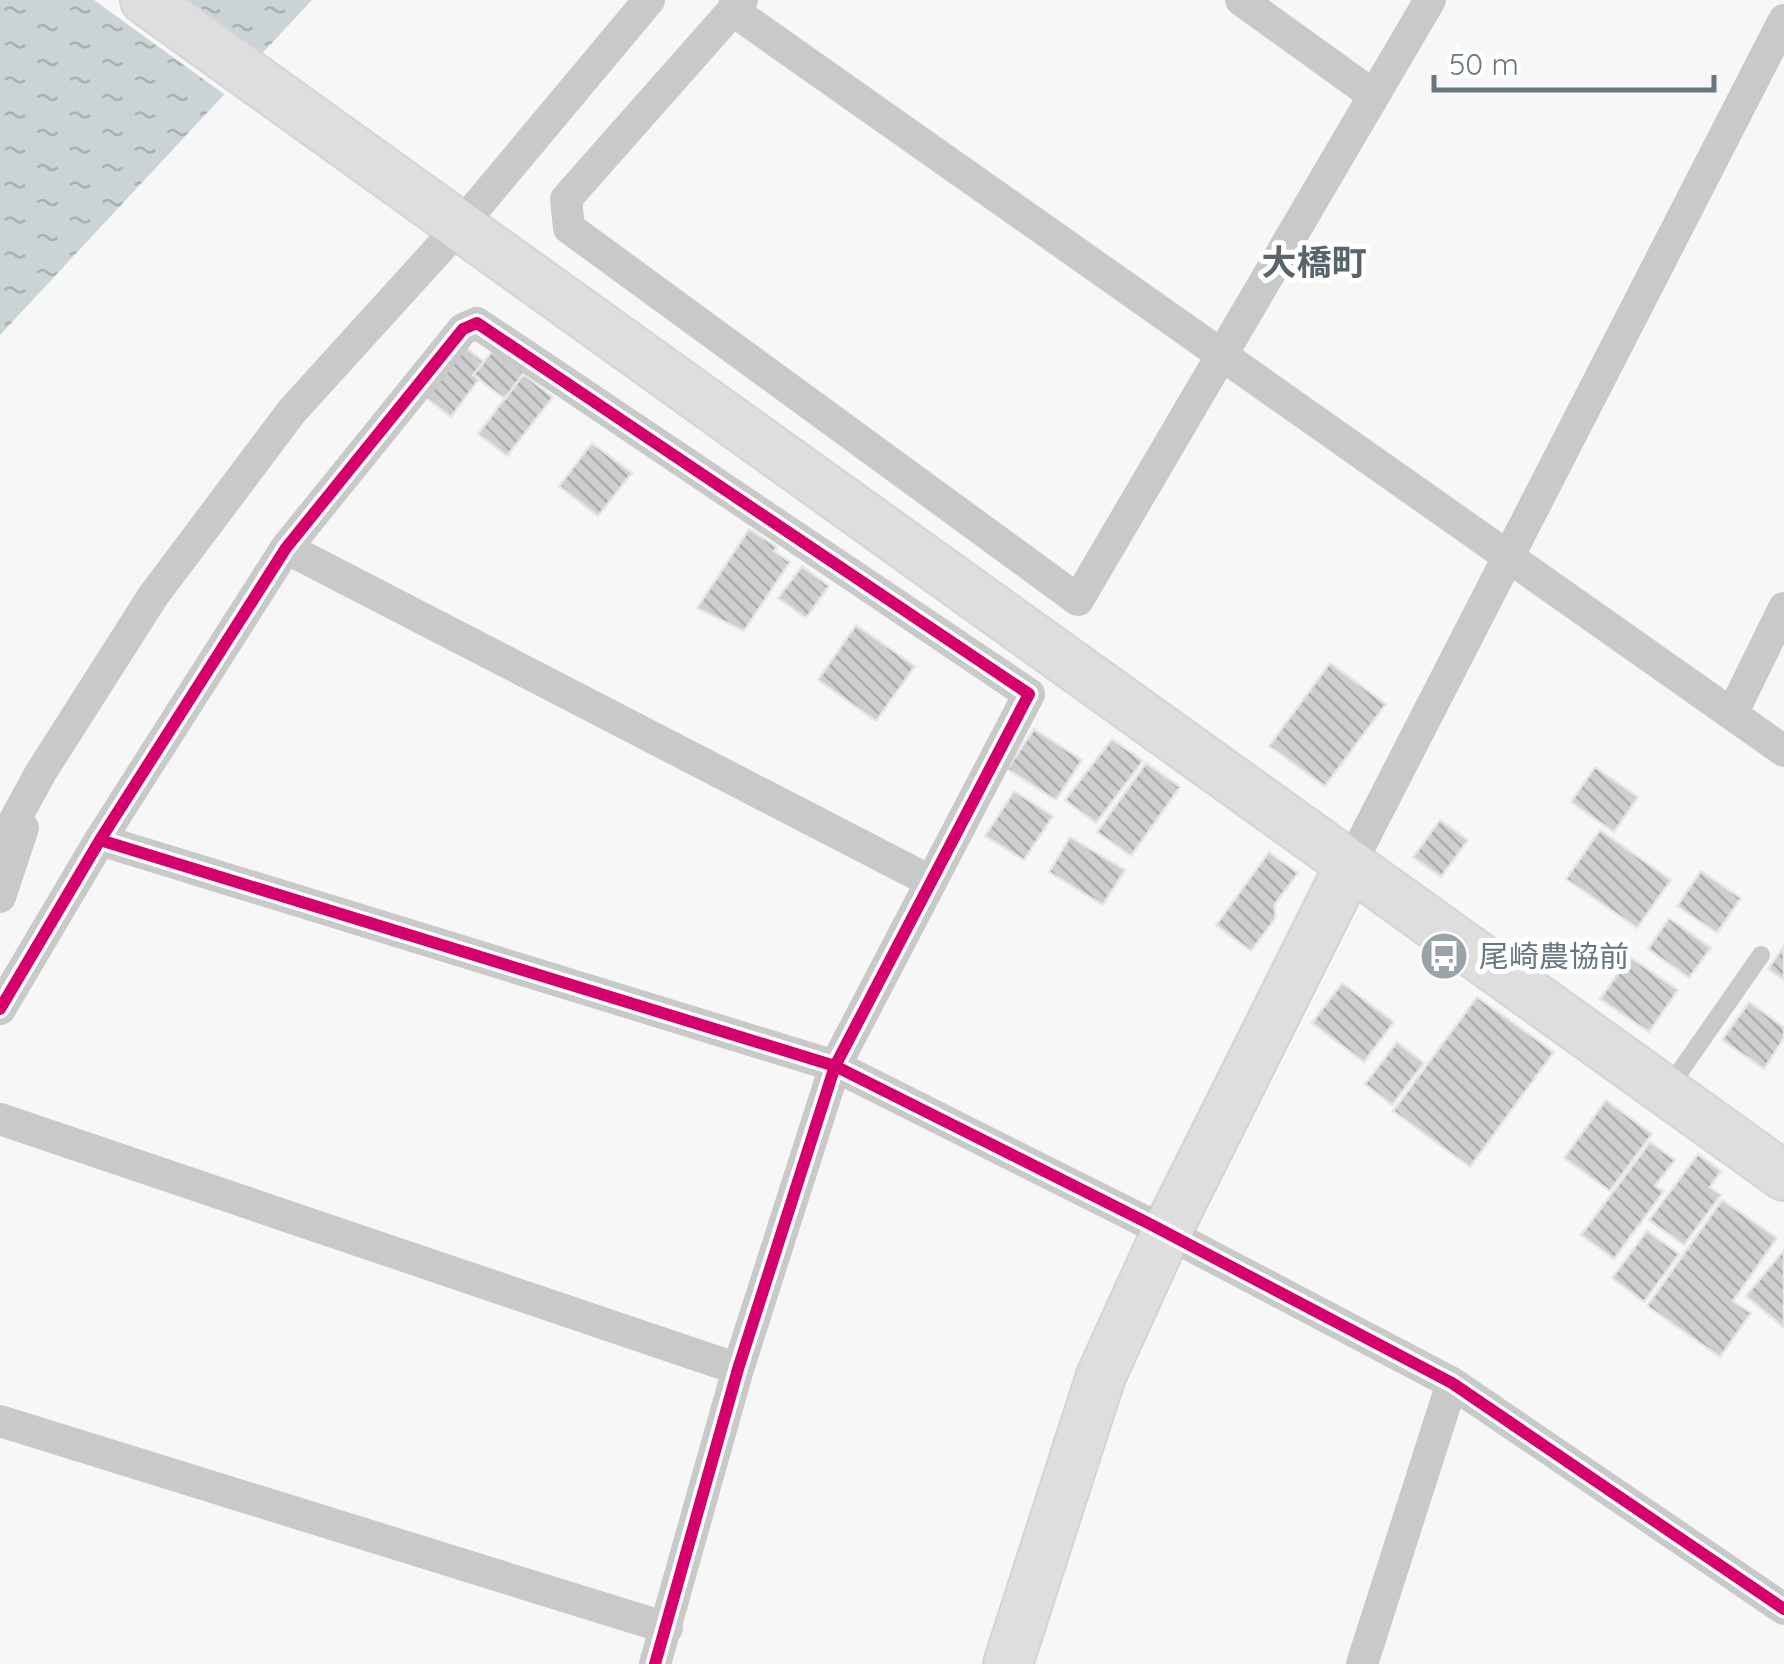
<svg xmlns="http://www.w3.org/2000/svg" width="1784" height="1664" viewBox="0 0 1784 1664" font-family="Quicksand,'Noto Sans JP',sans-serif">
  <style>
    .water { fill: url(#water-ripples) }
    .pier { fill: #f7f7f7 }
    .building { fill: url(#building-back-hatch); stroke: #e6e6e6; stroke-width: 2.5 }
    .lines { fill: none; stroke-linecap: round; stroke-linejoin: round }
    .secondary-casing { stroke: #d3d4d5; stroke-width: 52 }
    .lane { stroke: #c8caca; stroke-width: 18 }
    .street { stroke: #c8caca; stroke-width: 32 }
    .secondary { stroke: #dedede; stroke-width: 48 }
    .cycleway-casing { stroke: #fff; stroke-width: 19 }
    .cycleway { stroke: #d6006c; stroke-width: 12 }
    .labels { text-anchor: middle; dominant-baseline: central; stroke-width: 10; stroke-linejoin: round; paint-order: stroke }
    .poi-label { font-size: 30px; fill: #66777e; stroke: #fff; text-anchor: start }
    .quarter-label { font-size: 35px; font-weight: bold; fill: #57646a; stroke: #fff }
  </style>
  <defs>
    <pattern id="water-ripples" width="26" height="14" patternUnits="userSpaceOnUse" patternTransform="scale(2.5)"><rect width="26" height="14" fill="#cad3d5"/><path d="M2 4q2-2 4 0t4 0M15 11q2-2 4 0t4 0" fill="none" stroke="#a8b0b2"/></pattern>
    <pattern id="building-back-hatch" width="6" height="6" patternUnits="userSpaceOnUse" patternTransform="scale(2.5)"><rect width="6" height="6" fill="#cccecf"/><path d="M-1 5l2 2M0 0l6 6M5-1l2 2" fill="none" stroke="#a9acad"/></pattern>
  </defs>
  <rect width="100%" height="100%" fill="#f7f7f7"/>
  <!-- water -->
  <path class="water" d="M0 0H312L0 335Z"/>
  <!-- pier -->
  <path class="pier" d="M94 0H182L264 59 228 97Z"/>
  <!-- building -->
  <path class="building" d="M497 345 528 368 505 399 473 375Z
    M464 346 484 362 473 375 479 379 451 417 425 397Z
    M523 374 553 397 507 456 478 434Z
    M592 443 632 473 598 516 559 486Z
    M749 529 777 547 774 551 790 562 744 631 697 608Z
    M802 566 829 586 806 618 778 598Z
    M856 625 915 666 876 721 818 680Z
    M1330 663 1386 704 1325 786 1269 746Z
    M1034 729 1082 760 1056 800 1007 769Z
    M1112 739 1143 761 1096 823 1065 800Z
    M1146 763 1180 787 1131 856 1097 832Z
    M1595 767 1638 797 1614 832 1571 802Z
    M1014 791 1053 816 1024 860 985 836Z
    M1440 820 1468 840 1441 877 1413 857Z
    M1600 830 1671 880 1637 928 1566 879Z
    M1070 837 1125 870 1103 905 1049 872Z
    M1269 852 1298 873 1275 904V919L1251 951 1216 925Z
    M1701 871 1741 898 1717 933 1677 906Z
    M1669 918 1711 948 1689 978 1648 949Z
    M1784 946V980L1768 969Z
    M1630 957 1678 990 1649 1032 1600 999Z
    M1342 983 1394 1022 1364 1062 1312 1023Z
    M1477 997 1554 1052 1470 1167 1393 1111Z
    M1749 1002 1784 1027V1038L1764 1069 1722 1040Z
    M1397 1042 1424 1063 1392 1105 1365 1084Z
    M1606 1100 1652 1134 1610 1191 1564 1158Z
    M1650 1142 1675 1160 1655 1186 1664 1191 1614 1259 1581 1235Z
    M1698 1154 1721 1171 1710 1187 1721 1195 1684 1245 1649 1220Z
    M1722 1200 1777 1238 1733 1301 1751 1313 1720 1357 1647 1306Z
    M1647 1231 1679 1254 1644 1302 1612 1278Z
    M1784 1250V1326L1783 1327 1746 1296Z"/>
  <g class="lines">
    <!-- secondary casing -->
    <g class="secondary-casing">
      <path id="secondary" d="M145 0 1784 1176
        M1008 1664 1101 1376 1166 1233 1349 867"/>
    </g>
    <!-- lane -->
    <path class="lane" d="M1667 1090 1761 955"/>
    <!-- street -->
    <path class="street" d="M742 0 566 199 569 228 1078 600 1430 0
      M1241 0 1373 95
      M732 10 1784 751
      M286 548 930 881
      M1732 714 1784 608
      M100 840 835 1066 1148 1223 1452 1383 1784 1609
      M0 847 41 772 153 596 292 411 461 225 649 0
      M1349 867 1784 20
      M0 897 23 828
      M0 1009 100 840 286 548 463 329 477 323 1029 694 835 1066 738 1369 655 1664
      M0 1119 738 1369
      M0 1421 667 1628
      M1362 1664 1452 1383"/>
    <!-- secondary -->
    <use href="#secondary" class="secondary"/>
    <!-- cycleway casing -->
    <g class="cycleway-casing">
      <path id="cycleway" d="M100 840 835 1066 1148 1223 1452 1383 1784 1609
        M0 1009 100 840 286 548 463 329 477 323 1029 694 835 1066 738 1369 655 1664"/>
    </g>
    <!-- cycleway -->
    <use href="#cycleway" class="cycleway"/>
  </g>
  <!-- icons -->
  <defs>
    <g id="bus-disc" transform="scale(2.5)"><circle r="9.5" fill="#99a4a8" stroke="#fff"/><path d="M-5-6H5V4H4V6H2V4H-2V6H-4V4H-5ZM-3.5-4V0h7V-4ZM-3.5 1.2v1.5H-2V1.2ZM2 1.2v1.5H3.5V1.2Z" fill="#fff"/></g>
  </defs>
  <g fill-rule="evenodd">
    <use href="#bus-disc" x="1444" y="956"/>
  </g>
  <g class="labels">
    <!-- poi labels -->
    <g class="poi-label">
      <text x="1479" y="956">尾崎農協前</text>
    </g>
    <!-- quarter labels -->
    <g class="quarter-label">
      <text x="1314" y="262">大橋町</text>
    </g>
  </g>
  <!-- scale -->
  <path d="M1434 75v15h280v-15" fill="none" stroke="#66777e" stroke-width="5"/>
  <text x="1449" y="75" font-size="30" fill="#66777e" stroke="#ffffff" stroke-width="8" paint-order="stroke">50 m</text>
</svg>
